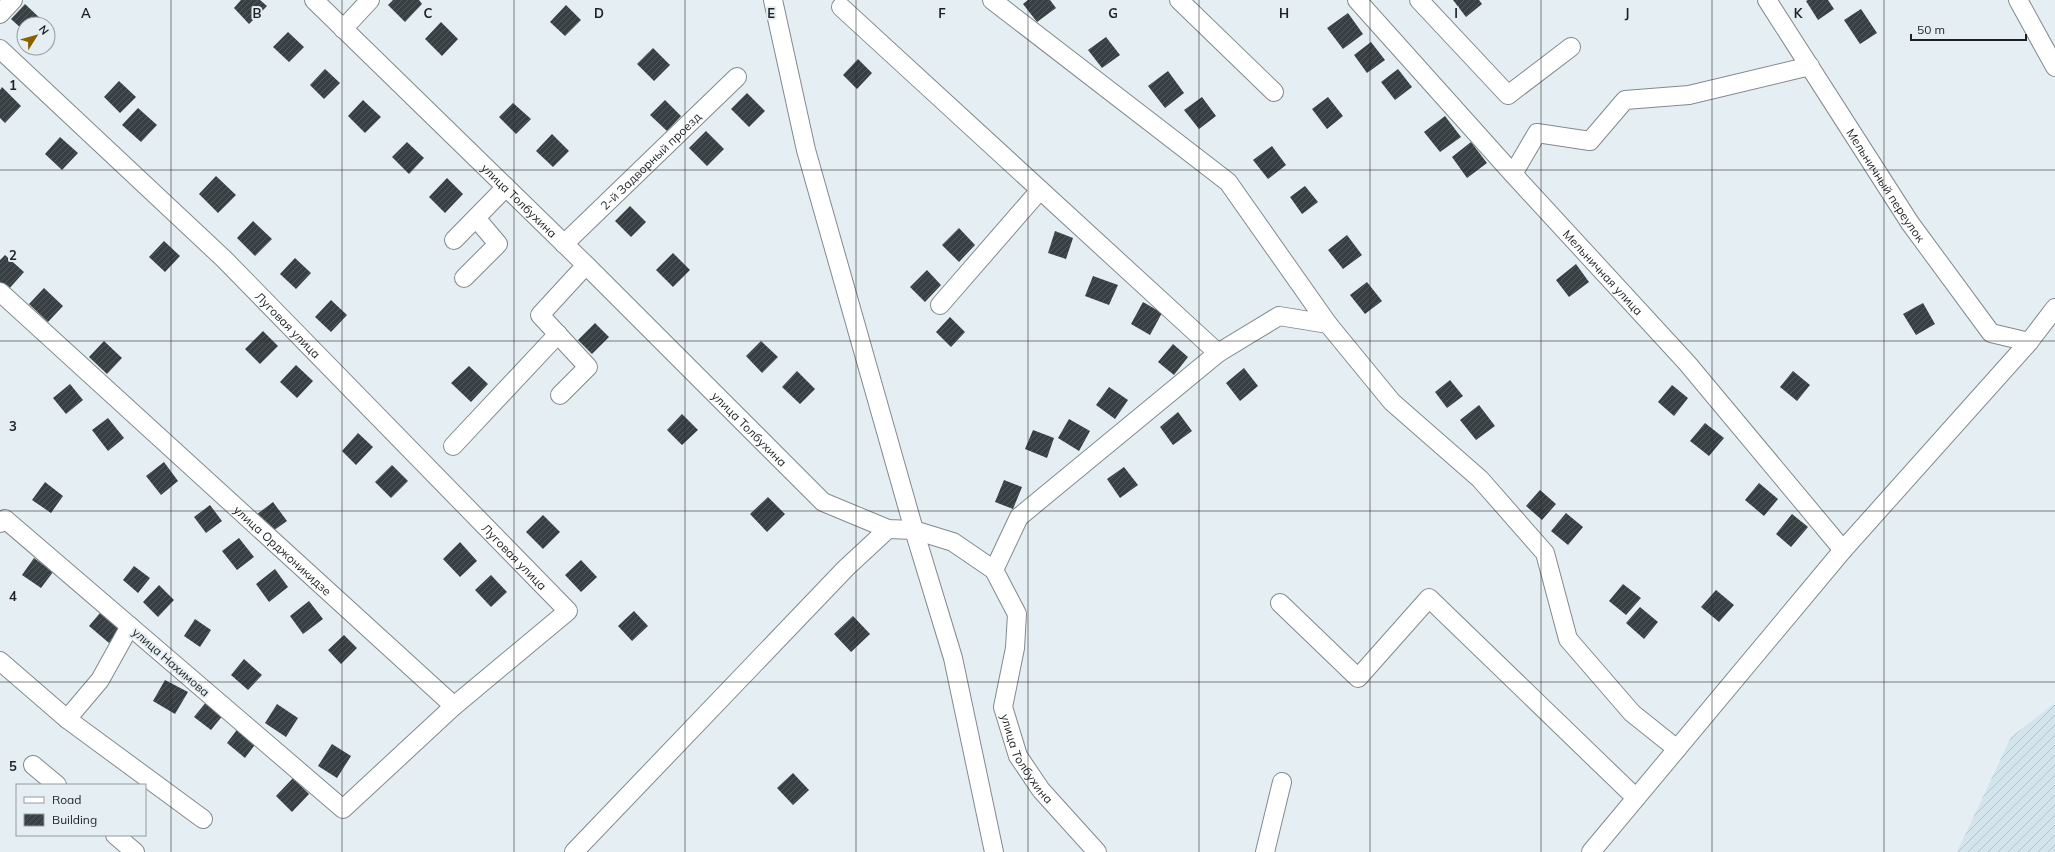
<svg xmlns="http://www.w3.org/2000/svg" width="2055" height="852" viewBox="0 0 2055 852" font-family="Mulish,sans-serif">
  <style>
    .industrial { fill: url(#industrial-furrows) }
    .building { fill: url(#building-hatch) }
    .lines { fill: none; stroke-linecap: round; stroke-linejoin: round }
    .minor-casing { stroke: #828a8f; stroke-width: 20 }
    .minor { stroke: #fff; stroke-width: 18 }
    .grid { fill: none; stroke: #1e2123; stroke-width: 1; stroke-opacity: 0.55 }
    .labels { text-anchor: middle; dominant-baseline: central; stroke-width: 4; stroke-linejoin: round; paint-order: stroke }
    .street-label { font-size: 12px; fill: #1e2123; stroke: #e5eef3 }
    .grid-label { font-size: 13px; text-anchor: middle; font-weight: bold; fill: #1e2123; stroke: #e5eef3; stroke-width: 4; stroke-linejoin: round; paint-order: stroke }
  </style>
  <defs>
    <pattern id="industrial-furrows" width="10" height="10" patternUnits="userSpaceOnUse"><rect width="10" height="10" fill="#d3e4ed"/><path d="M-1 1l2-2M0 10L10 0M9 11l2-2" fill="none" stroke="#b5c3cb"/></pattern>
    <pattern id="building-hatch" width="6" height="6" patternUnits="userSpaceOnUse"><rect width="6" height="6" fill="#394044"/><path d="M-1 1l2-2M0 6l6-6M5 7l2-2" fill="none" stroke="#53595c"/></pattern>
  </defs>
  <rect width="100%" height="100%" fill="#e5eef3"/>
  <!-- industrial -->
  <path class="industrial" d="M2055 703V852H1957L2011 737Z"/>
  <!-- building -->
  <path class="building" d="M241 0H260L267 6 249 24 234 8Z
    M393 0H419L422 4 405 22 388 5Z
    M1028 0H1050L1056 8 1037 22 1023 4Z
    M1453 0H1479L1482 4 1466 17Z
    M1808 0H1828L1834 9 1818 20 1806 1Z
    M25 4 43 21 40 24H24V31L11 19Z
    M566 5 581 20 565 36 550 22Z
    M1861 9 1877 33 1860 44 1844 20Z
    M1348 13 1363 34 1343 49 1327 28Z
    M441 22 458 39 442 56 425 39Z
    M288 32 304 47 289 62 273 47Z
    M1106 37 1120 55 1102 68 1088 50Z
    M1371 42 1385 60 1367 73 1354 55Z
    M653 48 670 65 654 81 637 64Z
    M858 59 872 73 857 89 843 75Z
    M325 69 340 83 324 99 310 85Z
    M1398 69 1412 87 1395 100 1381 82Z
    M1168 71 1184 93 1165 108 1148 86Z
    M119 81 136 97 120 113 104 97Z
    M2 87 21 106 5 123 0 118V90Z
    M747 93 765 111 749 127 731 109Z
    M1202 97 1216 116 1199 129 1184 110Z
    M1328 97 1343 116 1327 129 1312 109Z
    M363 100 381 117 365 133 348 116Z
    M665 100 681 116 667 131 650 115Z
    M513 103 531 119 516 134 499 117Z
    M138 108 157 125 141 142 122 125Z
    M1445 116 1461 137 1440 152 1424 132Z
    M706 131 724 149 707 166 689 148Z
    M552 134 569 151 553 167 536 151Z
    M60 137 78 153 62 170 45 154Z
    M407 142 424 158 409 174 392 157Z
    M1471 142 1487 163 1467 178 1452 157Z
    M1272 146 1286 165 1268 179 1253 160Z
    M216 176 236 195 218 213 199 194Z
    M447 178 463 194 445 213 429 197Z
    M1305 186 1318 202 1302 214 1290 197Z
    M630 206 646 222 631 237 615 221Z
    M253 221 272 239 255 256 237 238Z
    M959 228 975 245 959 262 942 245Z
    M1055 231 1073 238 1066 259 1048 253Z
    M1347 235 1362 255 1343 269 1328 250Z
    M164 241 180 256 165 272 149 257Z
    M673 253 690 270 673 287 656 270Z
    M5 255 24 272 8 290 0 282V260Z
    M295 258 311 273 296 289 280 274Z
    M1576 264 1589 282 1569 297 1556 280Z
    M927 270 941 285 925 302 910 287Z
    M1093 276 1118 285 1109 305 1085 296Z
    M1367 282 1382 301 1365 314 1350 295Z
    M44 288 63 306 48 322 29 304Z
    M331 300 347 315 331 332 315 317Z
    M1143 302 1162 313 1150 335 1131 324Z
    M1923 303 1935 324 1916 335 1903 314Z
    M950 317 965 332 951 347 936 332Z
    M595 323 609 337 592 354 578 340Z
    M263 331 278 346 260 364 245 349Z
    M104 341 122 358 107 374 89 357Z
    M761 341 778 357 762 373 746 356Z
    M1173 344 1188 357 1174 375 1158 362Z
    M296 365 313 381 297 398 280 382Z
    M469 366 488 384 471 402 451 383Z
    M1244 368 1258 386 1240 401 1226 383Z
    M797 371 815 389 800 404 782 387Z
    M1793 371 1810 385 1797 401 1780 387Z
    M1450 380 1463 396 1447 408 1435 392Z
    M70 384 83 400 66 414 53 398Z
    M1672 385 1688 398 1674 416 1658 402Z
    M1109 387 1128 400 1115 419 1096 405Z
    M1479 405 1495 426 1476 440 1460 420Z
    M1178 412 1192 431 1173 445 1160 427Z
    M682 414 698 430 682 445 667 430Z
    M108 418 124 438 108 451 92 430Z
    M1069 419 1090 431 1079 451 1058 438Z
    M1705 423 1724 438 1709 456 1690 441Z
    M1033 430 1054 438 1047 458 1025 449Z
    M358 433 373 447 356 465 342 451Z
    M164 462 178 481 161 495 146 476Z
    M392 465 408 481 391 498 375 482Z
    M1124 467 1138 485 1120 498 1107 479Z
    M1004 480 1022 487 1013 509 995 502Z
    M45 482 63 496 51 513 32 500Z
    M1759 483 1778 499 1764 516 1745 500Z
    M1540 490 1556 504 1542 520 1526 506Z
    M768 497 785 514 767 532 750 514Z
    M273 502 287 521 270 533 256 515Z
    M210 505 222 521 206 533 194 517Z
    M1566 513 1583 527 1568 545 1551 531Z
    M1792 514 1808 527 1791 547 1776 534Z
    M543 515 560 532 543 549 526 532Z
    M239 538 254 557 237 570 222 551Z
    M460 542 477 561 460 577 443 559Z
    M34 558 53 572 41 588 22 575Z
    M581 560 597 577 581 592 565 575Z
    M134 566 150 578 138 593 123 580Z
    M275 569 288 587 269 602 256 584Z
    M491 575 507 592 491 607 475 590Z
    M1623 584 1641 598 1626 615 1609 601Z
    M159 585 174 600 158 617 143 602Z
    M1716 590 1734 605 1719 622 1701 607Z
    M309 601 323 619 303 634 290 616Z
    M1640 607 1658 622 1644 639 1626 623Z
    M104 608 124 624 109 643 89 626Z
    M634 611 648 626 632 641 618 626Z
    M853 616 870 634 851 652 834 634Z
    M195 619 211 630 200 647 184 636Z
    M344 635 357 648 341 664 328 650Z
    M244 659 262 675 248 690 231 675Z
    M165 680 188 692 175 714 153 701Z
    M207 701 224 714 211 730 194 717Z
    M277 704 298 718 286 737 265 723Z
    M239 727 257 742 245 758 227 743Z
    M332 744 351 756 337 778 318 766Z
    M793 773 809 790 793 805 777 788Z
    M293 778 309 794 292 812 276 796Z"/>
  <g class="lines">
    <!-- minor casing -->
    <g class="minor-casing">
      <g id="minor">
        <path id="s1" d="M314 0 586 265 823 502 888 529 914 530 953 542 994 570 1017 614 1015 648 1003 707 1018 756 1041 790 1097 852"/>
        <path d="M773 0 806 150 914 530 953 658 994 852"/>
        <path d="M992 0 1228 182 1328 324 1279 316 1218 353"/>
        <path d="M1179 0 1274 92"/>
        <path id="s2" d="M1357 0 1513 174 1687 363 1843 550"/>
        <path d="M1419 0 1508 95 1571 47"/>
        <path id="s3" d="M1767 0 1910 223 1991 333 2029 342"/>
        <path d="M2018 0 2055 67"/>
        <path d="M841 7 1218 353 1019 517 994 570"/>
        <path d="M0 14 13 0"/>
        <path d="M343 29 370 0"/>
        <path id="s4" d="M0 49 224 259 568 611 454 706"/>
        <path d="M1513 174 1537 133 1590 141 1625 100 1689 95 1810 66"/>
        <path d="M454 240 506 187"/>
        <path id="s5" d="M564 244 737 77"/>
        <path d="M464 278 498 244 476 218"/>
        <path id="s6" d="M0 292 454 706 343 809 5 519 0 523"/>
        <path d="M940 305 1040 190"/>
        <path d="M1328 324 1392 402 1480 479 1545 553 1568 639 1632 713 1677 749"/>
        <path d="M560 395 588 367 540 315 586 265"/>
        <path d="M453 446 558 334"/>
        <path d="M1280 603 1358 678 1429 598 1636 798"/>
        <path d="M0 661 67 719 203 819"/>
        <path d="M67 719 100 680 130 626"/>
        <path d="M33 765 57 785"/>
        <path d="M115 835 135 852"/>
        <path d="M574 852 846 568 888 529"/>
        <path d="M1265 852 1282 782"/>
        <path d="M1591 852 1843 550 2029 342 2055 308"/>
      </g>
    </g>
    <!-- minor -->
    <use href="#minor" class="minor"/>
  </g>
  <!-- grid -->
  <path class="grid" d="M171 0V852M342 0V852M514 0V852M685 0V852M856 0V852M1028 0V852M1199 0V852M1370 0V852M1541 0V852M1712 0V852M1884 0V852M0 170H2055M0 341H2055M0 511H2055M0 682H2055"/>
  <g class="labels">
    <!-- street labels -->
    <g class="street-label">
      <text stroke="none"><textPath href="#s5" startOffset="120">2-й Задворный проезд</textPath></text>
      <text stroke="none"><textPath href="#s3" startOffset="220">Мельничный переулок</textPath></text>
      <text stroke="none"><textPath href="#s1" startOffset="287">улица Толбухина</textPath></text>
      <text stroke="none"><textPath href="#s2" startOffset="367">Мельничная улица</textPath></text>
      <text stroke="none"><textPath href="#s4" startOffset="399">Луговая улица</textPath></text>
      <text stroke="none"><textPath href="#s1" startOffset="611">улица Толбухина</textPath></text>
      <text stroke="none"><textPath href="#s6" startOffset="383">улица Орджоникидзе</textPath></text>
      <text stroke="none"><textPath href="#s4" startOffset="723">Луговая улица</textPath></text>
      <text transform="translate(171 662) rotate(41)">улица Нахимова</text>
      <text stroke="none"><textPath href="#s1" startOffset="1103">улица Толбухина</textPath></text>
    </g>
  </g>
  <g class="grid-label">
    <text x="86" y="18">A</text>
    <text x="257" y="18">B</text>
    <text x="428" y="18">C</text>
    <text x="599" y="18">D</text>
    <text x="771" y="18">E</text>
    <text x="942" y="18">F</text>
    <text x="1113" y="18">G</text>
    <text x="1284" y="18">H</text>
    <text x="1456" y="18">I</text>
    <text x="1627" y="18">J</text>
    <text x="1798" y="18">K</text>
    <text x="13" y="90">1</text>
    <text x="13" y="260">2</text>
    <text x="13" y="431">3</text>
    <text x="13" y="601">4</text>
    <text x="13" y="771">5</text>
  </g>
  <!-- legend -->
  <rect x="16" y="784" width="130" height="52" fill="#e5eef3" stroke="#959ca0"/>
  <rect x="24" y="797" width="20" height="6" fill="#ffffff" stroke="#959ca0"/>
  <text x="52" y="804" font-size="12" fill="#1e2123">Road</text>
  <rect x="24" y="814" width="20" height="12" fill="url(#building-hatch)" stroke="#959ca0"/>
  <text x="52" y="824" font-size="12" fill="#1e2123">Building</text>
  <!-- north arrow -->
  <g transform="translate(36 36) rotate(53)"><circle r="19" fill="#e5eef3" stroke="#959ca0"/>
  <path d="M0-3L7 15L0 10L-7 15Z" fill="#896100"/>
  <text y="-6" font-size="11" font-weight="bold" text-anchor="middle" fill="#1e2123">N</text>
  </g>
  <!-- scale -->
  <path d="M1911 34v6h115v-6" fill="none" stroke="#1e2123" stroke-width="2"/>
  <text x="1917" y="34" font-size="12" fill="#1e2123" stroke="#e5eef3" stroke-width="3" paint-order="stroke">50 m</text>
</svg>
